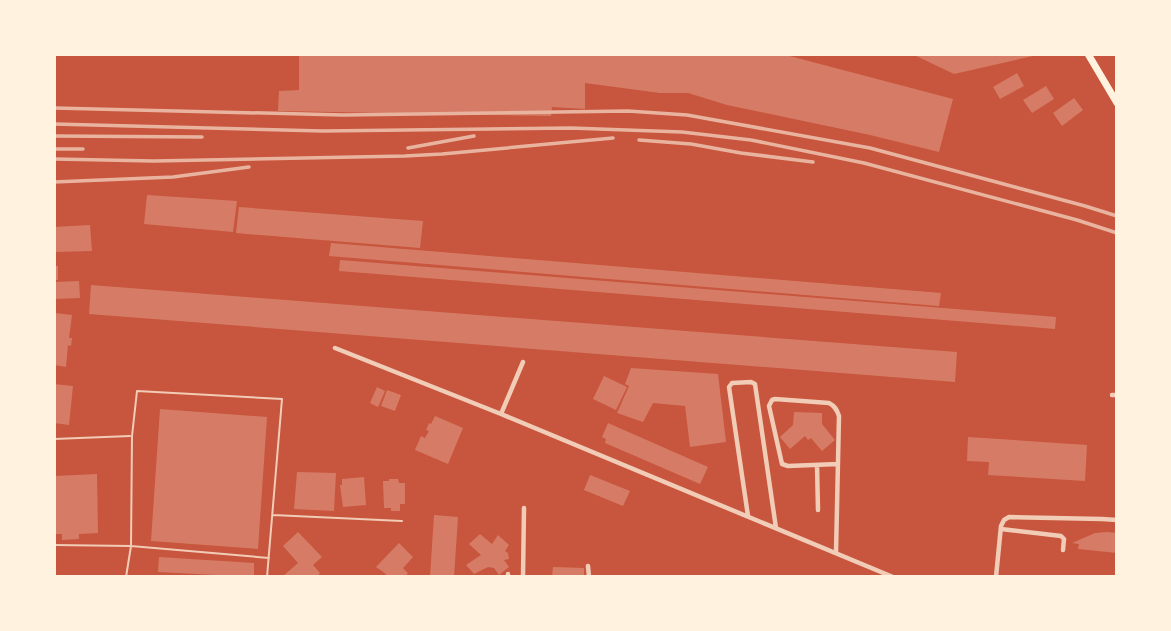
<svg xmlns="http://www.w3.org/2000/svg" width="1171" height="631" viewBox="0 0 1171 631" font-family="'Golos Text',sans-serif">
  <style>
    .building { fill: #d67c66 }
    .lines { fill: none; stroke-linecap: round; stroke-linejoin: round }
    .service { stroke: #f1ccb7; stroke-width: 2 }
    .minor { stroke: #f1ccb7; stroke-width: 4.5 }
    .primary { stroke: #fff3e0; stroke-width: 7 }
    .rail { stroke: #e9b49f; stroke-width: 3.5 }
  </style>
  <rect width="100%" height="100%" fill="#c8553d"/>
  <!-- building -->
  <path class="building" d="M299 54H782L953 99 939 152 870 135 727 105 688 93H660L585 83V109L552 107 551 116 278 111 279 91 299 90Z
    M912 54H1033V56L954 74Z
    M1017 73 1024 86 1000 99 993 87Z
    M1046 86 1054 99 1032 113 1023 100Z
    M1074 98 1083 110 1062 126 1053 113Z
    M147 195 237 201 233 232 144 224Z
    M239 207 423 221 420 248 236 233Z
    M90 225 92 251 54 252V227Z
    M331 243 941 293 939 306 329 256Z
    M340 260 1056 317 1055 329 339 271Z
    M54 266H58V280H54Z
    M79 281 80 298 54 299V282Z
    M91 285 957 352 955 382 89 314Z
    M55 313 72 315 69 338H72L71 346 68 345 66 367 54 365Z
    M631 368 718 374 726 442 690 447 685 406 653 403 643 422 617 413 629 386 625 384Z
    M604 376 627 387 616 410 593 399Z
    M54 384 73 386 69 425 54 423Z
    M377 387 385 391 378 407 370 403Z
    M387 390 401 395 395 411 381 406Z
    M160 409 267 417 258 549 151 541Z
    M794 412 822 413V424L835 440 822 451 811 438 808 440 805 436 790 449 780 437 793 425Z
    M435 416 463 428 448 464 415 450 421 436 425 438 429 431 426 430 429 423 431 424Z
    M608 423 708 467 700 484 605 443 606 439 602 437Z
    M968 437 1087 445 1085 481 988 475 989 462 967 461Z
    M297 472 336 473 334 511 294 509Z
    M97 474 98 533 79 534V539L62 540V534H54V476Z
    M590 475 630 491 623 506 584 490Z
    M364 477 366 505 343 507 340 485H342V479Z
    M389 479H398L399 483H405V504H400V511H391V508H384L383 481H389Z
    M434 515 458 517 454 577H430Z
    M298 532 322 557 313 565 320 573 317 577H282L298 563 283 546Z
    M1107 532 1117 533V553L1078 549 1079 544 1072 543 1095 533Z
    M480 534 492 544 498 535 509 545 505 551 508 553 509 559 504 560 509 567 499 575 494 568 488 567 474 574 466 565 481 555 469 544Z
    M399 543 413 557 403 568 408 573 405 577H384L386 574 376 567Z
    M159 557 254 563V577L158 572Z
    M553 567 584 568V577H552Z"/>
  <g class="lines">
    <!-- service -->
    <path class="service" d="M54 439 130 436
      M273 515 402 521
      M54 545 131 546 126 577
      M267 577 282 399 137 391 132 436 131 546 269 558"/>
    <!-- minor -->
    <path class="minor" d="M335 348 501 414 893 577
      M1112 395H1117
      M501 414 523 362
      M817 465 818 510
      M748 516 729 387 732 383 751 382 755 384 776 528
      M1001 529 1061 536 1064 539 1063 550
      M836 553 839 416C837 410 835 406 829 403L775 399 772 400 769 406 782 464 788 466 838 464
      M588 566 589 577
      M508 574V577
      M523 577 524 508
      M996 577 1001 526 1004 520 1009 517 1102 519 1117 520"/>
    <!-- primary -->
    <path class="primary" d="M1088 54 1117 103"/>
    <!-- rail -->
    <path class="rail" d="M54 108 343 115 628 111 687 115 870 148 1085 206 1117 216
      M54 124 323 131 571 128 682 132 751 140 864 163 1077 220 1117 233
      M54 136 202 137
      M639 140 691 144 741 153 813 162
      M408 148 474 136
      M54 149H83
      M54 159 154 161 405 156 442 154 613 138
      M54 182 173 177 249 167"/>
  </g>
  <!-- border -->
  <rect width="1171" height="631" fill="none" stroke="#fff3e0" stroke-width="112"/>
</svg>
